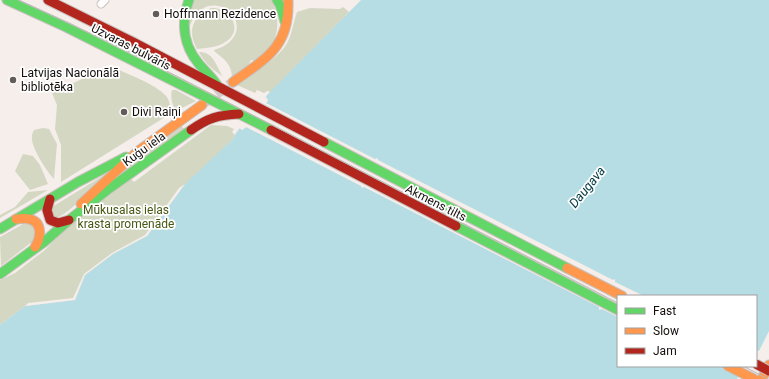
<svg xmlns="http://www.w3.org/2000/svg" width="769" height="379" viewBox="0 0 769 379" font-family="Roboto,sans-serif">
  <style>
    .green { fill: #d4d7c2 }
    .water { fill: #b6dde4 }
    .pier { fill: #f6eeeb }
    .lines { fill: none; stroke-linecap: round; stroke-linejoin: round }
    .secondary-tunnel { stroke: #d4ccca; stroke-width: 10; stroke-dasharray: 10 5; stroke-linecap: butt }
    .street-casing { stroke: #c7c1be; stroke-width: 9 }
    .fast-casing { stroke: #c7c1be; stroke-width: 11 }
    .slow-casing { stroke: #c7c1be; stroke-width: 11 }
    .jam-casing { stroke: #c7c1be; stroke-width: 11 }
    .street { stroke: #fefcfc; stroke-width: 7 }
    .fast { stroke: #63d668; stroke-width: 9 }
    .slow { stroke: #ff974d; stroke-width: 9 }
    .jam { stroke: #b3261e; stroke-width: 9 }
    .tram { stroke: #bcbab9; stroke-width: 1 }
    .jam-bridge-casing { stroke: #c7c1be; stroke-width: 11; stroke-linecap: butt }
    .jam-bridge { stroke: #b3261e; stroke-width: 9 }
    .poi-dot { fill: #625c5a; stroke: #fff; stroke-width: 1.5 }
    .labels { text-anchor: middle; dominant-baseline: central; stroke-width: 3.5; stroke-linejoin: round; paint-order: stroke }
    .poi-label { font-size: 12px; fill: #130e0c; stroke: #fff; text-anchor: start }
    .street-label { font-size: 12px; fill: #130e0c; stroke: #fff }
    .park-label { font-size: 12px; fill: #475814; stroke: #fff }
    .water-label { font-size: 13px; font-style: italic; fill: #003b42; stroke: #fff }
  </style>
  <rect width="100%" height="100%" fill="#f6eeeb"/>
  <!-- green -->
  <path class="green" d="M194 0H272C279 15 280 35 269 49 266 54 259 58 255 61L251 60 247 68 232 78C232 64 224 59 214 51V50C253 39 236 0 208 6 197 10 192 19 189 29L190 10Z
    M343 7 349 12 271 92 267 91 264 93 257 90 255 93 237 85C252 74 276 60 286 45 292 35 293 23 297 12L310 8 340 9Z
    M211 8C231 7 243 30 227 41 219 47 207 48 197 49 187 31 192 17 211 8Z
    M199 52C213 51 217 67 223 77 214 70 204 63 199 52Z
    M110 66C125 73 156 84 166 96 170 100 171 109 170 114L61 182V145L55 129 57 105 52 93Z
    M172 90H176L196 101 176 111C172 104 170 97 172 90Z
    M181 125 184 129 107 185 121 170Z
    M211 125 227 126 234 129 232 132 235 135 234 138 223 149 147 236 75 300 25 306 0 325V280L15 273 45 250 66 228 131 179 134 182Z
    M43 128 49 129 57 144 54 179C47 172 30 146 32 136 32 134 33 132 34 130Z
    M23 154 33 156 40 165 48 184 30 190 15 171Z
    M109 172C99 182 68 215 56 218L52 216V207Z
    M48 190 0 218V215L15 207 28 192Z
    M25 223 33 226 36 233 33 241 1 266 0 237Z"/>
  <!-- water -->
  <path class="water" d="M361 0H769V331L759 351 756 350V296H618V366H744L737 379H0V325L25 306 75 300 85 275 113 254 147 236 185 184 234 138 236 133 240 128 242 130 245 128 267 101 265 98 268 94Z"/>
  <!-- pier -->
  <path class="pier" d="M264 97 267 98 268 101 266 103 274 107 375 159 378 158V160L613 280 615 279V282L644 296H618V317L602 309 599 310V307L364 187 362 188 361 186 246 127 242 130 239 127H243L265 101Z
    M185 184 147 236 113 254 85 275 75 300 25 306 28 303 73 298 84 274 112 253 145 235 179 188Z"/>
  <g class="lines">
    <!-- secondary-tunnel -->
    <path class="secondary-tunnel" d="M204 103 233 82"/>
    <!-- street casing -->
    <g class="street-casing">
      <path id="street" d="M101 4 105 0"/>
    </g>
    <!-- fast casing -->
    <g class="fast-casing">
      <path id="fast" d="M7 0 66 27 271 130
        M189 0C181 22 183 45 199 64 205 71 212 77 217 85
        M277 0 280 5 285 22
        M324 142 567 268
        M456 226 618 310
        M0 229 78 182 126 157
        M0 274 44 242 69 220 110 188 191 130"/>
    </g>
    <!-- slow casing -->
    <g class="slow-casing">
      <path id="slow" d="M233 82C267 58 290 46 288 0
        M81 204 137 152 202 105
        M16 219C20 219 25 218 29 219 43 222 41 238 35 247
        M567 268 622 296
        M728 366 754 379
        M762 379 769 365"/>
    </g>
    <!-- jam casing -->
    <g class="jam-casing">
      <path id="jam" d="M48 0 135 43 324 142
        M191 130C208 118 218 115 239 114
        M271 130 456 226
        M50 199 47 210 50 220 58 223 69 220"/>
    </g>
    <!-- street -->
    <use href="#street" class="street"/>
    <!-- fast -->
    <use href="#fast" class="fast"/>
    <!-- slow -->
    <use href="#slow" class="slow"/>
    <!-- jam -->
    <use href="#jam" class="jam"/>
    <!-- tram -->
    <path class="tram" d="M18 0 122 48 618 303
      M743 366 768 379"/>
    <!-- jam-bridge casing -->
    <g class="jam-bridge-casing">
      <path id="jam-bridge" d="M756 364 769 371"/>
    </g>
    <!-- jam-bridge -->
    <use href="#jam-bridge" class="jam-bridge"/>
  </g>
  <!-- markers -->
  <g class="poi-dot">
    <circle cx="156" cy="14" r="4"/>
    <circle cx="13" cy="80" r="4"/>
    <circle cx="124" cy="112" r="4"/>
  </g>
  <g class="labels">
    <!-- poi labels -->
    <g class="poi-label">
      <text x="164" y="14">Hoffmann Rezidence</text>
      <text x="21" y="73">Latvijas Nacionālā<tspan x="21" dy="14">bibliotēka</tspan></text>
      <text x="132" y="112">Divi Raiņi</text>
    </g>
    <!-- street labels -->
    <g class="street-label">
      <text transform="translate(131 47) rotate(27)">Uzvaras bulvāris</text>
      <text transform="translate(144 149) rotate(-36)">Kuģu iela</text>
      <text transform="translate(436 203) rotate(27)">Akmens tilts</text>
    </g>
    <!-- park labels -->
    <g class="park-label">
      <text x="126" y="210">Mūkusalas ielas<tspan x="126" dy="14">krasta promenāde</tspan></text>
    </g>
    <!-- water labels -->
    <g class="water-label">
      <text transform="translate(587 187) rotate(-51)">Daugava</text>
    </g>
  </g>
  <!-- legend -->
  <rect x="617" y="295" width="140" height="72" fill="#ffffff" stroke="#a19f9e"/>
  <rect x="625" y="308" width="20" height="6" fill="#63d668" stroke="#a19f9e"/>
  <text x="653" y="315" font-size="12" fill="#130e0c">Fast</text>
  <rect x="625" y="328" width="20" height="6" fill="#ff974d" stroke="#a19f9e"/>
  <text x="653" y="335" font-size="12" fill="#130e0c">Slow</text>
  <rect x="625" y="348" width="20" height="6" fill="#b3261e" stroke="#a19f9e"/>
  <text x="653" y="355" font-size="12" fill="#130e0c">Jam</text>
</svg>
